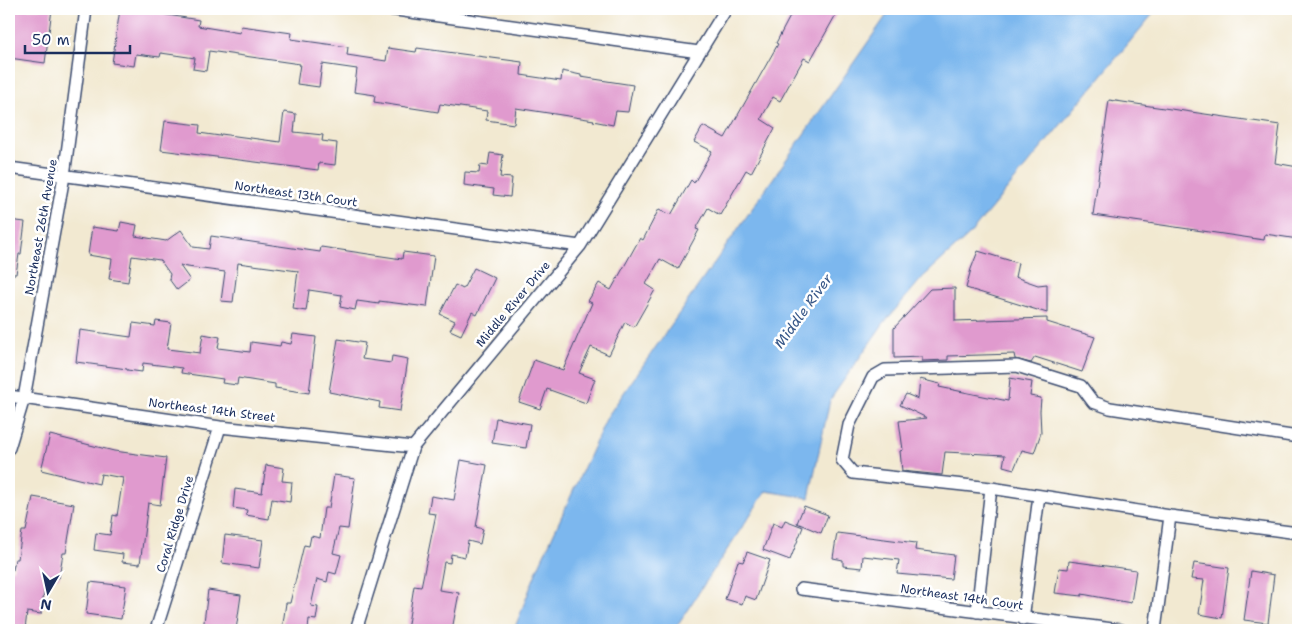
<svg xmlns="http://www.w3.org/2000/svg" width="1307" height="639" viewBox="0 0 1307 639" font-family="'Shantell Sans',sans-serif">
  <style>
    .water { fill: #7cb7ee; stroke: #4c73a6 }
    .building { fill: #e09ace }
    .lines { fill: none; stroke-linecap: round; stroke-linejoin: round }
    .minor-casing { stroke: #3b4b6f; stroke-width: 14 }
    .minor { stroke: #fff; stroke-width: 11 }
    .labels { text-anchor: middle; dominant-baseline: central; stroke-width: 5; stroke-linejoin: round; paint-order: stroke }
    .street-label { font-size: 12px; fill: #1b2f5e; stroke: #fff }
    .water-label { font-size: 14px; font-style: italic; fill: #385889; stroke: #fff }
  </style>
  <rect width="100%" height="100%" fill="#fff"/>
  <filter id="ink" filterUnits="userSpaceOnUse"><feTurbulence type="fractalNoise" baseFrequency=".02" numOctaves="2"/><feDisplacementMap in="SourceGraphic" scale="10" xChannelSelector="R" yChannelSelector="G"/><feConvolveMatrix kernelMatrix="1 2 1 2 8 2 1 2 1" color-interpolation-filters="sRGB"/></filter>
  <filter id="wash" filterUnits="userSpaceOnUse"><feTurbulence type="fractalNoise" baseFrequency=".0096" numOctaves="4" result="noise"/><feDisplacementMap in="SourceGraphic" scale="20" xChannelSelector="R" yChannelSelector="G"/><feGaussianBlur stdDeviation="1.12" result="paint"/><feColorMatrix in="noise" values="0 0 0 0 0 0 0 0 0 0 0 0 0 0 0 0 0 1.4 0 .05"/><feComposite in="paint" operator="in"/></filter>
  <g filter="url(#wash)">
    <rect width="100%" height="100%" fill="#f2e9d1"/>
    <!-- water -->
    <path class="water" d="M891 9H1157L969 235 923 277 883 324 830 400 809 498 766 491 674 630H514L537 570 607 417Z"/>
    <g id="blocks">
      <!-- building -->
      <path class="building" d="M14 9H52L45 63 9 58Z
        M120 9H130L199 20 198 26 240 33 241 26 292 33 291 39 348 47 347 55 386 61 388 48 416 52 417 48 522 62 521 75 561 81 562 71 581 75V77L633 85 628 112 616 111 613 125 593 121 594 120 516 108 514 124 486 120 487 111 467 108 440 104 438 112 374 102 375 95 354 92 357 69 322 64 319 87 297 84 300 64 209 51 206 71 193 69 195 58 161 53 160 57 136 54 134 66 112 63Z
        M794 9H839L810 61 804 58 780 101 773 97 761 119 775 128 751 173 746 170 720 215 708 208 696 229 699 230 678 269 660 259 646 284 655 290 634 327 625 322 609 355 591 347 579 373 595 379 586 403 547 389 540 409 519 402 534 360 563 370 592 303 588 301 599 283 611 290 640 238 643 240 659 209 671 215 691 180 694 183 712 151 694 142 703 126 725 138 778 44 776 43Z
        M1109 100 1280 125 1275 163 1298 167V239L1265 234 1264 240 1093 215Z
        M284 112 296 114 294 132 323 135 322 141 337 143 335 165 319 163 318 170 161 150 165 121 200 125 199 133 220 136 221 134 280 142Z
        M490 153 503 155 500 177 512 178 510 197 493 195 494 189 464 185 465 172 479 173 480 165 488 166Z
        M9 220 25 222 21 254H19L16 274H9Z
        M121 222 137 225 135 236 166 241 181 230 193 247 209 249 211 236 320 252 321 247 402 259 403 252 434 256 427 307 379 301V304L357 301 355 310 340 307 342 295 309 290 306 311 293 309 298 271 238 263 233 302 221 301 225 272 180 266 190 280 177 290 169 279 170 274 160 260 132 256 128 282 109 279 112 259 88 255 92 227 119 231Z
        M978 251 1018 263 1015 277 1038 285 1047 284V313L966 288 971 269Z
        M474 268 495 278 477 315 472 312 461 335 450 330 455 321 440 314 455 285 463 289Z
        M955 288V321L1047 318V322L1095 337 1082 372 1035 357 1031 363 1015 359 1014 354 948 356V360L922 361V357L894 358V328L930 289Z
        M156 321 171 323 167 349 200 353 203 334 220 337 218 348 250 352 251 342 280 346 281 342 291 344 293 334 316 337 309 393 275 388V384L238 378 237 385 222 383 223 379 181 373 182 368 143 363 142 372 127 370V369L76 362 80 330 131 337 133 323 155 326Z
        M338 339 365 343 362 359 391 363 392 356 408 359 400 411 379 408 380 402 329 392Z
        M1010 378 1032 382 1030 396 1041 398 1040 411 1041 433 1034 453 1022 450 1014 469 1003 466 1005 455 945 452 942 475 902 471 900 451 903 450 899 421 927 418 900 405 906 394 918 399 920 379 940 384 939 387 1008 401Z
        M496 418 530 424 526 448 492 443Z
        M50 435 114 451 166 458 160 505 148 503 140 564 122 562 123 554 94 550 96 533 110 535 113 515 117 516 123 478 101 474 99 484 41 470Z
        M461 460 487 465 476 527 483 529 480 544 468 541 465 557 451 554 450 563 444 562 439 590 459 593 452 630 435 628V630H407L414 586 421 587 436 514 428 513 431 496 454 500Z
        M266 465 284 468 282 481 292 482 290 502 272 499 269 519 246 515 247 510 233 508 235 489 262 493Z
        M334 475 355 478 348 529 339 528 333 553 341 555 336 574 329 572 327 582 317 579 311 606 318 607 316 620 309 619 308 630H282L286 603H290L304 545 309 546 311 536 320 538 324 508H329Z
        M33 497 74 504 66 553H63L59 578 50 577 49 585 45 584 41 614 27 612 25 630H9V569L13 570 15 559H18L22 531H26Z
        M804 506 828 515 821 533 797 523Z
        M785 520 803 527 790 560 763 550 773 523 782 527Z
        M837 533 916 543 915 550 954 555 951 579 897 574 899 560 863 556 862 568 843 566V560L833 558Z
        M225 535 263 540 259 568 222 563Z
        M747 552 770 560 756 600 745 596 742 604 725 599 738 561 743 562Z
        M1069 561 1136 570 1131 603 1082 594V596L1055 593 1059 568 1068 569Z
        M1194 563 1229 568 1222 618 1199 614 1204 580 1191 579Z
        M1251 571 1274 575 1268 623 1244 620Z
        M90 582 126 586 121 619 86 614Z
        M208 590 241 595 236 630H203Z"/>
    </g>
  </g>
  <g filter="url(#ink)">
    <use href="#blocks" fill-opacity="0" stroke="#3b4b6f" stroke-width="1"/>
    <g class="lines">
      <!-- minor casing -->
      <g class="minor-casing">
        <path id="minor" d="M389 9 699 52
          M9 168 580 246
          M9 396 220 427 413 447
          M1298 437 1110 408 1093 402 1081 386 1017 366 885 370 873 377 849 425 842 460 853 473 991 488 1170 516 1298 533
          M9 448 24 398 64 176 86 9
          M801 589 1120 630
          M977 612 991 488
          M1023 619 1039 496
          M156 630 220 427
          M356 630 413 447 580 246 726 9
          M1155 630 1170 516"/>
      </g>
      <!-- minor -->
      <use href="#minor" class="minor"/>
    </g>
  </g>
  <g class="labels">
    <!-- street labels -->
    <g class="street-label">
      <text transform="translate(296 194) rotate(8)">Northeast 13th Court</text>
      <text transform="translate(41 227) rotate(-80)">Northeast 26th Avenue</text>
      <text transform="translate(513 304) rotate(-50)">Middle River Drive</text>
      <text transform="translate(212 410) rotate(7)">Northeast 14th Street</text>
      <text transform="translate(175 524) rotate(-73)">Coral Ridge Drive</text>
      <text transform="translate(962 597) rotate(8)">Northeast 14th Court</text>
    </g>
    <!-- water labels -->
    <g class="water-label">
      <text transform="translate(803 311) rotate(-54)">Middle River</text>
    </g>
  </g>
  <!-- margin -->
  <rect width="1307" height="639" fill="none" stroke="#fff" stroke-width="30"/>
  <!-- north arrow -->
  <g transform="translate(48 592) rotate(189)" stroke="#ffffff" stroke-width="4" paint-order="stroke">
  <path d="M0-4L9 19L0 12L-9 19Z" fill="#1b2f5e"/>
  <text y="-8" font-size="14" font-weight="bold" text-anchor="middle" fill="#1b2f5e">N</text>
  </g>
  <!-- scale -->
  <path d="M25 45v8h105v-8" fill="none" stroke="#1b2f5e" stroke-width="2.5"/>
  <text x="32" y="45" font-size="15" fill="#1b2f5e" stroke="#ffffff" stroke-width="4" paint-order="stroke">50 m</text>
</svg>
